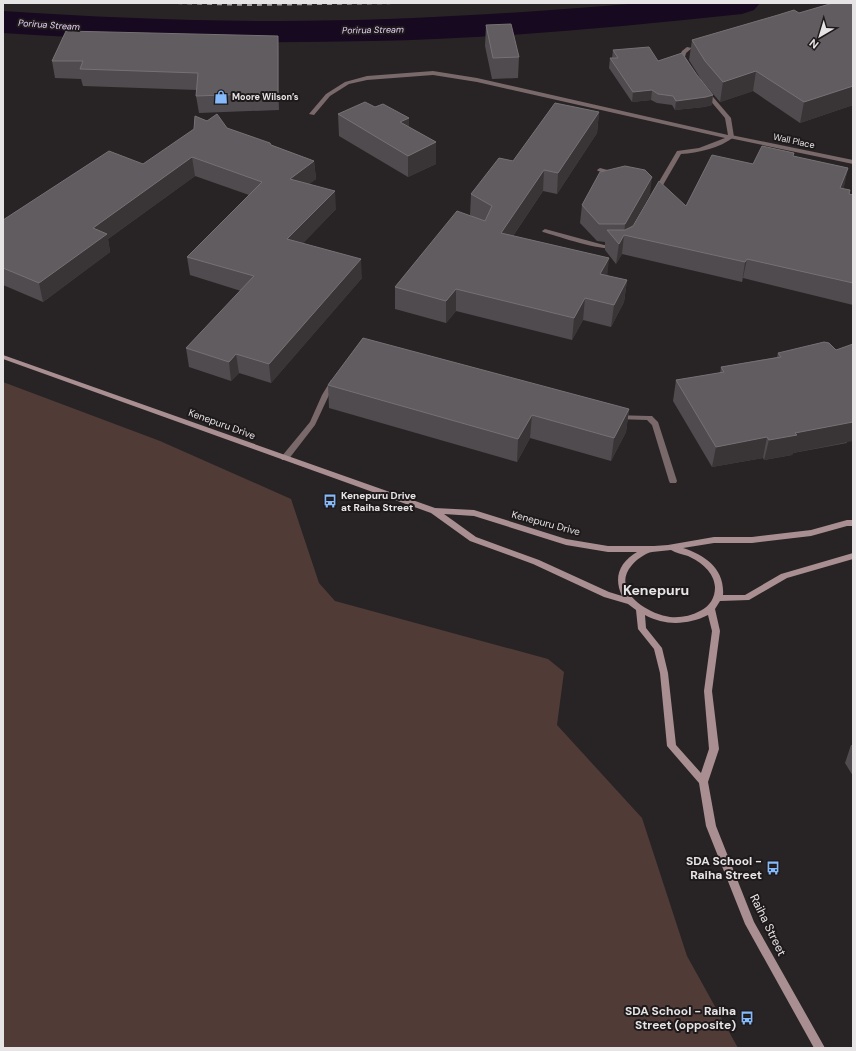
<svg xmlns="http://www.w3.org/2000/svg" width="856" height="1051" viewBox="0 0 856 1051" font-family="'DM Sans',sans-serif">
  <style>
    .green { fill: #503b37 }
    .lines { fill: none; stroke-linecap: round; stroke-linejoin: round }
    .river { fill: #17091f; fill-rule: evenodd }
    .lane { fill: #79696a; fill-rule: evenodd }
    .street { fill: #79696a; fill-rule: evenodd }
    .secondary { fill: #a98f91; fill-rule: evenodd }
    .rail { stroke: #a29e9f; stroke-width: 2; stroke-dasharray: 5 5; stroke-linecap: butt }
    .wall { fill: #4f4b4e }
    .shaded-wall { fill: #393537 }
    .building { fill: #605c5f; stroke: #757174 }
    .labels { text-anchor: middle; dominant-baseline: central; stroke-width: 4; stroke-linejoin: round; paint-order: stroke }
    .far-water-label { font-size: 9px; font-style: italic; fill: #e8d0f8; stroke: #1e1a1c }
    .far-poi-label { font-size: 9px; font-weight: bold; fill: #e7e4e5; stroke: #1e1a1c; text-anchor: start }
    .far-street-label { font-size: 9px; fill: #e7e4e5; stroke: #1e1a1c }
    .street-label { font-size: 10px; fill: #e7e4e5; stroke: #1e1a1c }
    .poi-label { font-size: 10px; font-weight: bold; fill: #e7e4e5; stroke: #1e1a1c; text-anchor: start }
    .near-poi-label { font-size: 12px; font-weight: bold; fill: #e7e4e5; stroke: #1e1a1c; text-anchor: end }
    .near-street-label { font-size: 12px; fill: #e7e4e5; stroke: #1e1a1c }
    .district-label { font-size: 14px; font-weight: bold; fill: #e7e4e5; stroke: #1e1a1c }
  </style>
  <rect width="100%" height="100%" fill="#282425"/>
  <!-- green -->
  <path class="green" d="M3 382 160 441 291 499 319 583 335 601 548 659 564 672 557 725 642 818 687 956 738 1048H3Z"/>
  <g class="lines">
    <!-- river -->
    <path class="river" d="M641 3H760L754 10 742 14C619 27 495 39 371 41 248 44 126 41 3 33V11C95 17 187 21 279 21 400 21 521 13 641 3Z"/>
    <!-- lane -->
    <path class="lane" d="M687 47 692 48 686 53 685 57 689 63 686 65 684 64 679 57 682 51Z
      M433 71 477 78 728 135 725 118 703 92 706 90 708 91 731 118 734 137C720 148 698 153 681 154L659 192 656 194 653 192 677 151 699 148 725 138 477 82 433 75 367 80 349 84 330 96 314 115 309 114 326 94 345 82 367 76Z
      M600 168 615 172 616 173 613 175 598 171 597 170Z
      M545 229 604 245H616L619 247C609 254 557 236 543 232L542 231Z
      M331 380H334L338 382 329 395 315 425 288 460H282L281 458 282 456 310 422 322 395Z
      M613 415 649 416H652L658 422 677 481 676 483H670L669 481 652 425 647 420 616 419 612 417Z"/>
    <!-- street -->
    <path class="street" d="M731 135 853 160V164L729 138 728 137Z"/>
    <!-- secondary -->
    <path class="secondary" d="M3 355 435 508 474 510 566 539 608 546H654L668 545 714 537H752L811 530 847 520H853V526H847L811 536 752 543H714L683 548C705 555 725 569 723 595H745L781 574 853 553V559L787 578 749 600 720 601 715 609 720 631 712 691 719 749 708 782 716 826 754 922 825 1048H814L745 924 706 826 699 783 667 746 660 673 654 649 638 629 636 610 628 604 604 597 533 564 470 541 431 513 3 359ZM444 514 474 516 566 545 608 552H637C620 562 613 577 622 596L609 592 539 560 476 537ZM671 550C676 553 682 554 688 556 701 562 714 572 715 587 715 598 710 606 700 611 691 616 680 618 670 617 647 614 610 590 632 565 637 559 646 553 652 552 658 551 665 551 671 550ZM645 615C665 626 688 625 708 615L712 631 704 691 709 749 701 773 676 745 668 673 662 648 646 628Z"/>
    <!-- rail -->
    <path class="rail" d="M177 3 248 5 399 3"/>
  </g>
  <!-- wall -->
  <path class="wall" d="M853 3V105L800 123 753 91 720 102 702 81 689 60 692 40 799 13Z
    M486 25 519 57 518 78 492 79 485 46Z
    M613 50 658 61 712 105 704 107 675 110 672 105 657 103 651 100 632 102 609 68 610 58H612Z
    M279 53V110L199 113 196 96 197 90 83 86 81 79 55 78 52 61Z
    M599 112 597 133 557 194 543 191 513 236 607 276 627 280 624 302 611 327 583 320 572 340 456 311 446 323 395 309V287L473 217 470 215 471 194 513 161Z
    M338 114 409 127 436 142V164L408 177 339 136Z
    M227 128 314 161 316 179 309 184 336 209 303 243 362 278 271 383 239 373 231 381 189 367 186 348 241 291 190 275 187 257 249 195 195 176 108 239 110 252 43 302 3 285V220L143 164Z
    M793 156 848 168 843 189 850 190 849 194 853 195V305L743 278 742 282 622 254 616 264 605 250V242L597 241 580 223 582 205 650 194 632 226 686 206 753 164Z
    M836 350 847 443 793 453 792 455 764 460 763 458 712 467 673 401 676 380 720 373 721 367 777 357 778 353Z
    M328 385 629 409 626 432 611 461 530 438 517 462 329 408Z
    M851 745H853V776L845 763Z"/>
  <!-- shaded-wall -->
  <path class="shaded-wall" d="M278 36 279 53V110L278 93Z
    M756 71 753 91 720 102 723 82Z
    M853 86V105L800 123 804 102Z
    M652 90 651 100 632 102 633 92Z
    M713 95 712 105 704 107 675 110 676 101Z
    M599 112 597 133 557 194 558 173Z
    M409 118V139L400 122Z
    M436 142V164L408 177V156Z
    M192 157 195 176 108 239 110 252 43 302 39 283 93 228Z
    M314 161 316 179 291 197 290 179Z
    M848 168 844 187 835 207 840 188Z
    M544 170 543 191 500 255 501 233Z
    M652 177 650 194 627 235H624L622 254 616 264 619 244 624 235 625 224Z
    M335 191 336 209 289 258 287 239Z
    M609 258 607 280 600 274Z
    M361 259 362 278 271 383 269 364Z
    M747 259 743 278 742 282 745 262Z
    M627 280 624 302 611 327 614 305Z
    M456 289V311L446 323V301Z
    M585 298 583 320 572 340 574 318Z
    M236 354 239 373 231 381 229 362Z
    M629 409 626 432 611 461 614 438Z
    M532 415 530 438 517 462 518 439Z
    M853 422V441L793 453 792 455 764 460 769 440 795 433Z
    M767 437 763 458 712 467 716 447Z"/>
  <!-- building -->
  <path class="building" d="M833 3H853V86L804 102 756 71 723 82 705 61 692 40 778 15 794 10 799 13Z
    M511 24 519 57 493 58 486 25Z
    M66 31 278 36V93L196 96 198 73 80 69 83 61H52Z
    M649 47 658 61 682 53 697 75 713 95 706 97 676 101 673 96 658 94 652 90 633 92 610 58H618L613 50Z
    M365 102 375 107 383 104 409 118 400 122 436 142 408 156 338 114Z
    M555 103 599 112 558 173 544 170 501 233 609 258 600 274 627 280 614 305 585 298 574 318 456 289 446 301 395 287 457 211 485 221 492 206 471 194 499 158 513 161Z
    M217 114 227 128 270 143 271 145 314 161 290 179 335 191 287 239 361 259 269 364 236 354 229 362 186 348 254 276 187 257 262 182 192 157 93 228 107 234 39 283 3 268V220L109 151 143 164 194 129 195 116 207 121Z
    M762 146 794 153 793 156 848 168 840 188 850 190 849 194 853 195V283L747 259 745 262 624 235 619 244 607 230H625L633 226 659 181 686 206 712 155 753 164Z
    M625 166 645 170 652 177 625 224H599L582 205 600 172Z
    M363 338 629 409 614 438 532 415 518 439 328 385Z
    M824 342 829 343 836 350 853 344V422L795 433 797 435 769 440 767 437 716 447 676 380 724 372 721 367 781 357 778 353Z"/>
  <!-- icons -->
  <defs>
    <g id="shop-bare" transform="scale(1.08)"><path d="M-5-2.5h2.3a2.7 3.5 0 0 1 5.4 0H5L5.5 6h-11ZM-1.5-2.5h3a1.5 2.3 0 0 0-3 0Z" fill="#85bbfb" stroke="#1e1a1c" stroke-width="2.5" paint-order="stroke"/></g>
    <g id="bus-bare" transform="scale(1.08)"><path d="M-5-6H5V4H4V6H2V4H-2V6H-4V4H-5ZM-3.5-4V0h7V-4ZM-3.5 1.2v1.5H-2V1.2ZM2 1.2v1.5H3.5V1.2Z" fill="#85bbfb" stroke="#1e1a1c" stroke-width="2.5" paint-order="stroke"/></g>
  </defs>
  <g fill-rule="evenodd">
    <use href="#shop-bare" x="221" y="97"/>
    <use href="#bus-bare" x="330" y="501"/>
    <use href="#bus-bare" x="773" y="868"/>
    <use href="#bus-bare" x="747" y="1018"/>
  </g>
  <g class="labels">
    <!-- far-water labels -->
    <g class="far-water-label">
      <text transform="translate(49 25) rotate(4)">Porirua Stream</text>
      <text transform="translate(373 30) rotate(-1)">Porirua Stream</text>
    </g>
    <!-- far-poi labels -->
    <g class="far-poi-label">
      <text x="232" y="97">Moore Wilson’s</text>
    </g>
    <!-- far-street labels -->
    <g class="far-street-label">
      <text transform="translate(794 141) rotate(12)">Wall Place</text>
    </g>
    <!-- street labels -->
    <g class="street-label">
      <text transform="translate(222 424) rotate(20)">Kenepuru Drive</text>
      <text transform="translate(546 523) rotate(15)">Kenepuru Drive</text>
    </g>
    <!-- poi labels -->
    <g class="poi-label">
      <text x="341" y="495">Kenepuru Drive<tspan x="341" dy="12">at Raiha Street</tspan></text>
    </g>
    <!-- near-poi labels -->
    <g class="near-poi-label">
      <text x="762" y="861">SDA School -<tspan x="762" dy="14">Raiha Street</tspan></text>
      <text x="736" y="1011">SDA School - Raiha<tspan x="736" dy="14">Street (opposite)</tspan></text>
    </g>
    <!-- near-street labels -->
    <g class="near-street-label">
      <text transform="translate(768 925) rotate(64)">Raiha Street</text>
    </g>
    <!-- district labels -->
    <g class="district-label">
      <text x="656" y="590">Kenepuru</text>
    </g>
  </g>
  <!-- border -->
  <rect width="856" height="1051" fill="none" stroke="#e7e4e5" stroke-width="8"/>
  <!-- north arrow -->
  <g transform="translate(820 36) rotate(218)" stroke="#1e1a1c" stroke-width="3" paint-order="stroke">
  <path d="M0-3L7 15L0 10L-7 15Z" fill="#e7e4e5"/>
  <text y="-6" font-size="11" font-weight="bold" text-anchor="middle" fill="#e7e4e5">N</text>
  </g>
</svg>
